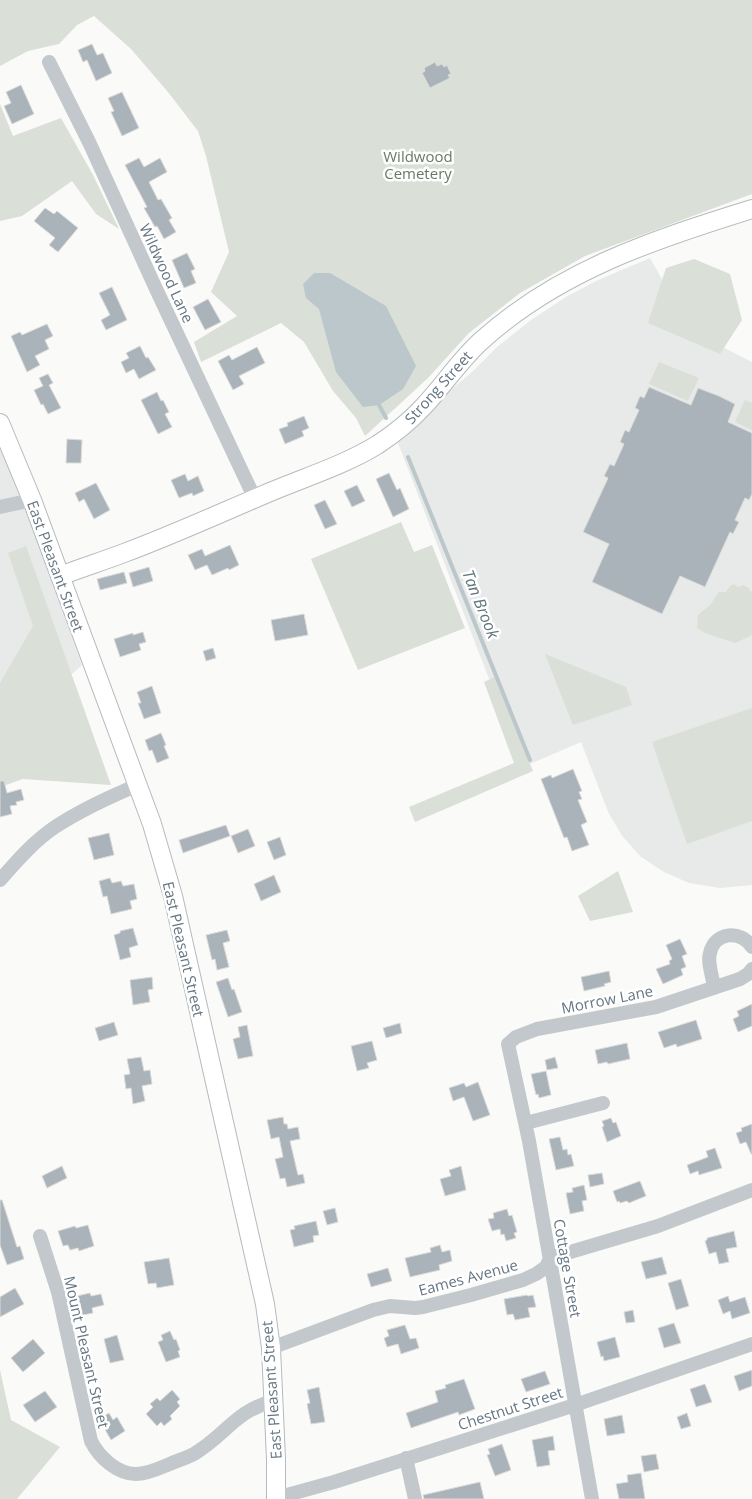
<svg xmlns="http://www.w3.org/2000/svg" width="752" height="1499" viewBox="0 0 752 1499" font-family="'Open Sans',sans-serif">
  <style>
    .built { fill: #e8e9e9 }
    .green { fill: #dadfd7 }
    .water { fill: #bbc7cb }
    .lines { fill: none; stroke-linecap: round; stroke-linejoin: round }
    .stream { stroke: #bbc7cb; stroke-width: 4 }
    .building { fill: #aab3b9; stroke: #dcdcda }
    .major-casing { stroke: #b5babe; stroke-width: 20 }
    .minor { stroke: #c3c8cc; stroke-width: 14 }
    .major { stroke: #fff; stroke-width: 18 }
    .labels { text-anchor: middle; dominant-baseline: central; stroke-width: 5; stroke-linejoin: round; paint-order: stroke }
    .park-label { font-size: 15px; fill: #687a64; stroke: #fff }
    .street-label { font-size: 15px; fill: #657683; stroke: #fff }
    .water-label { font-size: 16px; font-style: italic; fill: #60757c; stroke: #fff }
  </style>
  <rect width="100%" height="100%" fill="#fafaf8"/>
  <!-- built -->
  <path class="built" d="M650 258 691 331 752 362V885L720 888 689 883 664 872 641 857 623 837 609 814 581 742 523 767 398 443 431 406 472 372 497 347 531 320 566 297 596 281Z
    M0 447 9 467 44 559 82 665 0 739Z"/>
  <!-- green -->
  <path class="green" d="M0 0H752V194L585 256 520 293 469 333 428 378 365 436 356 418 333 391 304 342 281 323 201 362 194 342 237 316 211 292 229 252 206 156 198 131 168 92 131 49 94 16 77 25 59 44 28 51 0 66Z
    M0 104 13 136 61 118 93 175 119 229 96 214 72 181 22 216 0 221Z
    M694 259 730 274 742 320 720 354 648 323 666 268Z
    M659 362 699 378 688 401 649 384Z
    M745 400 752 403V430L735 422Z
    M401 522 414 552 432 545 465 628 358 670 311 559Z
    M26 546 111 785 23 779 0 787V683L33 626 8 553Z
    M734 584 738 587 743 585 749 588 750 591 752 592V635L735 643 705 633 697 628 698 615 710 605 719 592H726L730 586Z
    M545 654 626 687 632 705 573 725Z
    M495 677 533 771 415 822 409 807 514 763 484 682Z
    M752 708V821L687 844 652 742Z
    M618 871 633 912 590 921 578 896Z
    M0 1370 11 1420 60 1447 17 1499H0Z"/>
  <!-- water -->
  <path class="water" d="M314 273H330L386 306 416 366 403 389 379 405 363 407 336 372 319 309 306 298 303 284Z"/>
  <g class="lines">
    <!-- stream -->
    <path class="stream" d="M379 405 386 418
      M408 457 530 760"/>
  </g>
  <!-- building -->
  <path class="building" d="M92 44 97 55 103 53 112 73 96 81 87 60 83 62 78 50Z
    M435 62 437 66 442 64 444 67 447 65 451 74 448 75 450 78 430 88 422 73 425 71 424 68Z
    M21 85 34 114 12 124 4 106 11 103 6 92Z
    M122 92 139 128 122 136 111 112 114 111 108 98Z
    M139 158 144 167 160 158 167 172 149 182 158 200 161 199 172 218 169 220 176 232 164 239 157 226 155 227 144 208 147 207 125 165Z
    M45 208 54 214 57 211 78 228 58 252 49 245 55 238 34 221Z
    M187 253 195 269 191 271 196 283 184 288 172 260Z
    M112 287 127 320 106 330 101 320 110 315 99 293Z
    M208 299 221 322 205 330 193 307Z
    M47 324 53 336 45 340 49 349 35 356 40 365 27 372 11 336 20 332 22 335Z
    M140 346 146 358 148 357 156 370 139 379 134 369 126 373 121 362 129 358 126 353Z
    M257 347 265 363 239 376 244 384 233 390 218 361 229 355 232 360Z
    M48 374 53 383 49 385 61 408 48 414 43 404 41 405 34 390 43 386 39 378Z
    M649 387 691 405 698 388 719 396 735 404 728 422 752 433V494L749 500 745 498 735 520 739 522 733 534 730 532 705 587 680 576 662 614 592 582 609 544 583 532 608 478 604 476 610 464 614 466 624 444 620 442 625 430 629 432 639 410 635 408 640 396 644 398Z
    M157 392 161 401 163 400 169 412 165 414 172 427 158 434 141 400Z
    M304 416 309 428 302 431 304 436 285 444 279 429 288 426 287 423Z
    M67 439 82 440 81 463H66Z
    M389 473 397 490 400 488 409 509 393 517 376 479Z
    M185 474 188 481 198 476 204 491 193 496 192 493 179 498 171 480Z
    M96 483 110 510 94 519 84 499 79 502 75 493Z
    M357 485 365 501 352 507 344 491Z
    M325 500 337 524 325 529 314 505Z
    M230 545 239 565 229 570 228 568 212 575 207 565 195 570 188 555 202 549 205 556Z
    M149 567 153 581 133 587 129 573Z
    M124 572 127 583 100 590 97 579Z
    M304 614 308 635 275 641 271 620Z
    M143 632 146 642 139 644 141 650 120 657 114 639 133 633V635Z
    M213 648 216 658 206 661 203 651Z
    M152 686 161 713 144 719 138 703H141L137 692Z
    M161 733 166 745 164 746 169 758 157 763 152 750 149 751 145 740Z
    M573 769 582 791 579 792 582 799 578 800 587 822 581 825 589 845 572 851 567 837 564 838 541 779 551 775 552 778Z
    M0 781H4L7 793 21 789 24 800 16 802 17 805 10 806 12 814 0 817Z
    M226 825 230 836 183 853 179 840Z
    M248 829 255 846 238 853 231 836Z
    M109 833 114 855 94 860 88 838Z
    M280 837 286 855 274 860 267 842Z
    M274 875 281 892 261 901 254 884Z
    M110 878 112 883 121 881 123 886 134 884 137 899 130 901 132 909 111 914 107 896 103 897 99 881Z
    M133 928 138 945 129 948 131 957 120 960 114 935 120 933V931Z
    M227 930 230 941 223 943 229 967 217 970 215 959 212 960 206 935Z
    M680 939 687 954 682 956 686 967 681 969 683 975 663 984 656 969 670 964 669 961 672 959 666 945Z
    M609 971 611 982 604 984 605 986 584 991 581 977Z
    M152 977 153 989 148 990 150 1002 133 1005 130 980Z
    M228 978 232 990 234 989 242 1012 228 1017 216 982Z
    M752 1004V1026L738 1032 733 1019 739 1016 737 1011Z
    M696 1020 702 1039 677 1047 676 1044 664 1048 658 1032Z
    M114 1022 118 1035 99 1041 95 1028Z
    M400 1023 402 1033 386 1038 383 1028Z
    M247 1025 253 1056 238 1059 233 1039 240 1037 238 1027Z
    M372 1041 377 1060 367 1063 369 1068 357 1071 351 1046Z
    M627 1043 630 1059 608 1064 607 1062 598 1064 595 1050Z
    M141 1057 144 1071 150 1070 152 1084 142 1086 145 1101 133 1104 131 1088 126 1089 124 1075 130 1074 127 1059Z
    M555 1057 558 1068 547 1070 545 1060Z
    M546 1071 551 1095 539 1098 538 1094 536 1095 531 1074Z
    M478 1082 490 1115 473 1121 464 1097 453 1101 449 1088 464 1083 466 1087Z
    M283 1117 284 1124H287L288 1129 298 1127 300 1139 290 1141 298 1175 303 1174 305 1183 287 1187 285 1178 280 1179 275 1159 283 1157 279 1137 271 1139 267 1120Z
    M611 1118 613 1123 616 1122 621 1136 607 1142 602 1127 604 1126 602 1121Z
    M752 1124V1154H751L746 1142 740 1144 736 1133 742 1131 741 1128Z
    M560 1137 563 1150 567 1149 568 1155 571 1154 574 1166 556 1170 549 1139Z
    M715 1148 722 1168 699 1175 698 1171 690 1174 687 1165 708 1157 706 1151Z
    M62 1166 67 1178 47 1188 42 1176Z
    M461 1166 466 1190 445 1196 440 1179 451 1176 449 1170Z
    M602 1173 604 1184 590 1187 588 1175Z
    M640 1181 646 1196 629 1203 627 1201 620 1203 619 1201 617 1202 613 1191Z
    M584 1185 587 1200 582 1201 584 1211 570 1214 566 1193 573 1192 572 1188Z
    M0 1200H2L17 1247 20 1246 24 1259 7 1265 0 1245Z
    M335 1208 338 1222 327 1225 323 1211Z
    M507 1209 509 1216 512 1215 517 1232 514 1233 516 1238 506 1241 504 1234 501 1235 500 1229 492 1231 488 1219 494 1218 493 1213Z
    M316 1221 319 1235 313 1236 314 1242 294 1247 290 1230 295 1229 294 1226Z
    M88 1225 94 1246 79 1251 78 1248 70 1250 68 1245 63 1246 58 1231 75 1226 76 1228Z
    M734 1231 737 1247 726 1249 729 1262 719 1264 716 1252 709 1254 705 1241 707 1240V1238Z
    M440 1245 442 1252 450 1250 452 1261 439 1265 440 1270 410 1277 405 1258 431 1252 430 1248Z
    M662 1257 667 1274 646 1279 641 1262Z
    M169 1258 174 1285 157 1288 156 1283 148 1284 144 1262Z
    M388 1268 392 1281 371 1287 367 1274Z
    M681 1279 689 1306 676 1310 668 1283Z
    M15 1288 24 1304 0 1317V1297Z
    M90 1293 91 1296 101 1294 104 1305 92 1308 93 1313 73 1317 68 1298Z
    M527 1295 528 1296 533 1295 536 1307 528 1308 530 1317 515 1320 513 1314 507 1315 504 1299Z
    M728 1296 730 1302 745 1297 750 1313 732 1319 730 1311 723 1314 718 1300Z
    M633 1310 635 1322 626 1323 624 1312Z
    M674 1323 681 1343 664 1348 658 1328Z
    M405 1325 410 1339 416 1338 419 1348 401 1354 398 1344 387 1347 384 1338 389 1336 387 1330Z
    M170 1331 174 1340 176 1339 180 1350 178 1351 180 1357 166 1362 158 1342 163 1340 161 1335Z
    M117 1335 124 1360 110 1363 104 1339Z
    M615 1337 620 1357 604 1361 603 1356 601 1357 597 1342Z
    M33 1339 45 1353 23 1372 11 1358Z
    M752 1370V1386L739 1391 734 1376Z
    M545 1371 550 1384 526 1392 521 1379Z
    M464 1379 475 1409 459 1415 458 1412 411 1428 406 1413 438 1402 435 1391 446 1388 445 1385Z
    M705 1384 712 1402 696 1407 690 1389Z
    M319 1387 325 1422 311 1424 307 1404 310 1403 307 1390Z
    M172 1390 180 1399 177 1402 180 1406 170 1416 172 1419 164 1426 161 1422 157 1426 146 1414 153 1407 150 1404 157 1398 160 1401Z
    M45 1391 57 1407 35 1422 23 1405Z
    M109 1413 113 1420 117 1417 125 1431 111 1440 99 1419Z
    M687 1413 691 1426 681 1429 677 1417Z
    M622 1415 625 1433 607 1436 604 1419Z
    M553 1436 555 1450 548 1451 550 1465 537 1467 532 1440Z
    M502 1444 511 1470 495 1476 487 1455 490 1454 488 1449Z
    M656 1454 659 1469 644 1472 641 1456Z
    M641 1473 645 1499H619L616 1484 628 1482 627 1475Z
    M480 1482 484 1499H424L423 1495Z"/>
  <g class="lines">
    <!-- major casing -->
    <g class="major-casing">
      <path id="major" d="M0 423 32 500 152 824 173 896 265 1304 271 1348 276 1459V1499
        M60 576C81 568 103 561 124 553 175 534 225 511 275 490 309 476 346 464 377 445 394 434 410 421 423 407 444 385 459 361 481 341 558 271 655 239 752 209"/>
    </g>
    <!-- minor -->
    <path class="minor" d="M49 62 89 142 157 291 255 499
      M0 507 32 500
      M0 880C17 861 34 841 55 827 81 810 109 797 138 785
      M714 988C713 977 707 963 710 953 715 931 741 930 752 947
      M526 1123 603 1103
      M40 1236 58 1292 91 1441C99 1457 117 1474 136 1474 148 1474 162 1467 172 1463 181 1459 190 1457 197 1452 227 1433 236 1411 273 1401
      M271 1348 373 1310 390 1306 415 1308 423 1307 471 1295 523 1280 536 1274 546 1267 550 1258 658 1226 752 1190
      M406 1458 415 1499
      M276 1498 334 1482 575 1405 752 1344
      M592 1499 529 1141 508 1044 516 1037 537 1029 656 1007 740 979 748 974 752 969"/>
    <!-- major -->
    <use href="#major" class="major"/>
  </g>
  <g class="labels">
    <!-- park labels -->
    <g class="park-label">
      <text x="418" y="156">Wildwood<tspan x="418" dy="17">Cemetery</tspan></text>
    </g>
    <!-- street labels -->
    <g class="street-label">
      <text transform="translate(167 273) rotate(65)">Wildwood Lane</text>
      <text transform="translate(438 387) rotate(-48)">Strong Street</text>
      <text transform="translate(56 566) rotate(70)">East Pleasant Street</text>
      <text transform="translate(184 949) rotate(77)">East Pleasant Street</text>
      <text transform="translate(607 999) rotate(-11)">Morrow Lane</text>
      <text transform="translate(568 1268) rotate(80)">Cottage Street</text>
      <text transform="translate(468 1277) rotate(-15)">Eames Avenue</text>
      <text transform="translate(87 1352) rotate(77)">Mount Pleasant Street</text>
      <text transform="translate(271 1390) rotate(-94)">East Pleasant Street</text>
      <text transform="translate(510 1408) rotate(-18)">Chestnut Street</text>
    </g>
    <!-- water labels -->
    <g class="water-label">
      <text transform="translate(481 604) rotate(68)">Tan Brook</text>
    </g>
  </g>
</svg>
